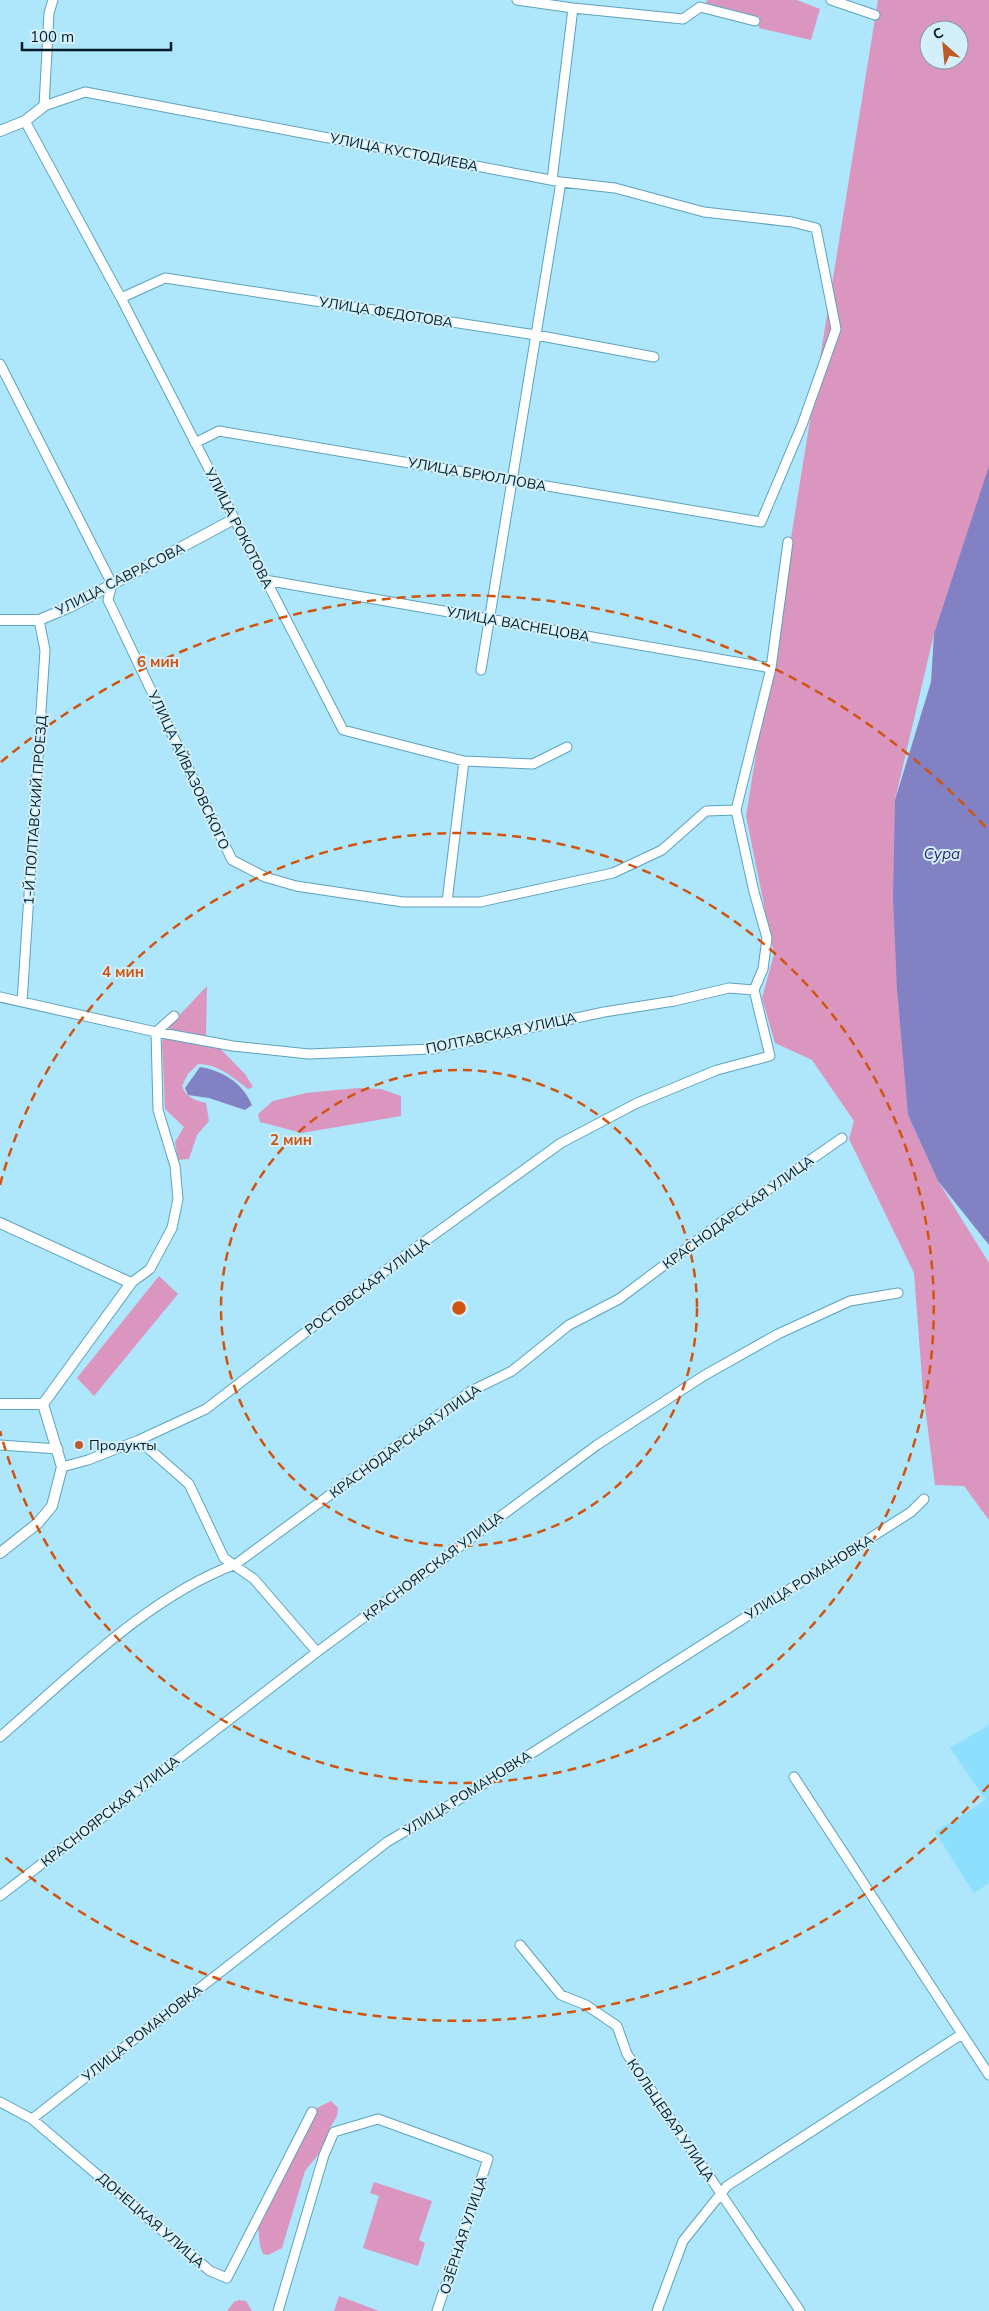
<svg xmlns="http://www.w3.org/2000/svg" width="989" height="2311" viewBox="0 0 989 2311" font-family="Mulish,sans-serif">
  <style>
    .built { fill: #8ddffe }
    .green { fill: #da96be; fill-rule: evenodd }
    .water { fill: #8281c4 }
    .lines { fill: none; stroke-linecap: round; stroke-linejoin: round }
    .minor-casing { stroke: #5ca3bd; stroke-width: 11 }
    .tertiary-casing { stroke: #5ca3bd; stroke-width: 12 }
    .minor { stroke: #fff; stroke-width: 9 }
    .tertiary { stroke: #fff; stroke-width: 10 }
    .ring { fill: none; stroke: #d1530e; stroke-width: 2.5; stroke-dasharray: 9 6 }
    .poi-dot { fill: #be5928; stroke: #d3effa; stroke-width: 2 }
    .labels { text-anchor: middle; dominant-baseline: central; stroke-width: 4; stroke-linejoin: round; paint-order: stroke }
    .street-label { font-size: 14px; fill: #001b24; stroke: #d3effa }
    .poi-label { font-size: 14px; fill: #001b24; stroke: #d3effa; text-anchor: start }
    .water-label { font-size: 15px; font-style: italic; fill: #2c1e6d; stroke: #d3effa }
    .centre { fill: #d1530e; stroke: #d3effa; stroke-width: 2.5 }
    .ring-label { font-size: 15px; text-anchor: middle; font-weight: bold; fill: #d1530e; stroke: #d3effa; stroke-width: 4; stroke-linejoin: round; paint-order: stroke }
  </style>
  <rect width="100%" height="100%" fill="#aee6fc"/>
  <!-- built -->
  <path class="built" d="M989 1725V1883L974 1893 935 1832 986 1800 950 1748Z"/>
  <!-- green -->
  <path class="green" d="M707 0H797L820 9 811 40 759 28 760 17 706 3Z
    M878 0H989V483L934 634 895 800 908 1115 938 1181 989 1263V1520L964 1486 935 1485 923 1391 914 1273 849 1139 854 1121 812 1060 775 1043 762 998 774 954 746 816ZM929 30H959V60H929Z
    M207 986 206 1034 245 1074 253 1087 248 1089C231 1076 220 1065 198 1064L188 1074 182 1086C186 1098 195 1100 206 1103L209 1121 197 1135 189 1159 178 1160 175 1142 184 1127 165 1109 162 1042 171 1024Z
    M358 1088 381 1089 401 1096V1116L302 1133 260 1122 258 1114 273 1101 306 1093Z
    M159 1276 178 1294 94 1396 77 1378Z
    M331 2101 338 2108 337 2116 330 2128 321 2151 305 2171 282 2248 268 2255 263 2254 260 2246 258 2228 317 2108Z
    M374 2182 432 2201 419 2240 425 2243 418 2266 363 2248 379 2196 370 2193Z
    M339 2296 379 2311H334Z
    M239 2300 246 2301 252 2311H227L234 2302Z"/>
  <!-- water -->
  <path class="water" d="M989 466V1245L938 1181 908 1115 897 989 893 898 895 800 931 682 934 634Z
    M200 1067C223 1071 242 1082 252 1105L245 1110 209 1098 188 1095 185 1088Z"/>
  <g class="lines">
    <!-- minor casing -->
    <g class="minor-casing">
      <path id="minor" d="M53 0 49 13 44 106 85 92 561 182 615 188 704 212 792 222 816 228 836 329 802 425 761 522 219 431 195 443
        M517 0 573 8 683 19 700 7 755 21
        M831 0 875 15
        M25 121 121 298 343 730 464 761 533 764 567 747
        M552 180 573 8
        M121 298 165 278 536 335 654 357
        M0 364 112 584 108 600 232 860 265 877 296 886 403 902H480L613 873 662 850 706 811 736 810
        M265 580 771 668
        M481 670 561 182
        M447 902 464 761
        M0 997 156 1032 233 1046 309 1054 432 1049 604 1012 674 1001 729 988 754 990
        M22 1002 45 650 39 620
        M156 1032 174 1016
        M131 1283 150 1269 172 1228 178 1199 175 1166 158 1110 156 1032
        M139 1440 189 1484 224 1558 254 1579 317 1652
        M0 1445 58 1449
        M62 1467 88 1460 139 1440 206 1409 403 1257 561 1143 637 1103 717 1070 770 1056 754 990 763 969 767 938 754 892 736 810 771 668 788 542
        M0 1737C71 1676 147 1597 236 1564L471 1391 512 1371 569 1325 619 1299 727 1218 842 1138
        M794 1777 989 2075
        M0 1896 317 1652 597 1445 705 1375 778 1334 850 1301 898 1293
        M520 1945 561 1995 586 2005 617 2026 627 2054 800 2311
        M0 2102 32 2119 210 2271 227 2278 312 2112
        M32 2119 387 1842 463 1797 911 1512 924 1499
        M278 2311 324 2155 334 2132 378 2119 488 2159 437 2311
        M657 2311 683 2241 727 2186 962 2034"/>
    </g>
    <!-- tertiary casing -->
    <g class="tertiary-casing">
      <path id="tertiary" d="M0 131 25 121 44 106
        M0 620H39L70 607 234 519
        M0 1223 131 1283 43 1404
        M0 1404H43
        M0 1553 38 1523 52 1506 62 1467 43 1404"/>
    </g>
    <!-- minor -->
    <use href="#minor" class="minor"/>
    <!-- tertiary -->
    <use href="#tertiary" class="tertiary"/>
  </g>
  <!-- distance rings -->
  <g class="ring">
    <circle cx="459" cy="1308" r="238"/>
    <path d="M0 1185A475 475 0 1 1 0 1431"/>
    <path d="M989 1785A713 713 0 0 1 1 1854M1 762A713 713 0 0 1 989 831"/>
  </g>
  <!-- markers -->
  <circle class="poi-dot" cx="79" cy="1445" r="5"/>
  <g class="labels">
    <!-- street labels -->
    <g class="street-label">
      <text transform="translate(404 152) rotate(11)">УЛИЦА КУСТОДИЕВА</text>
      <text transform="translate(386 312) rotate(9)">УЛИЦА ФЕДОТОВА</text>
      <text transform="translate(477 474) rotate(10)">УЛИЦА БРЮЛЛОВА</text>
      <text transform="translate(239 528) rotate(63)">УЛИЦА РОКОТОВА</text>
      <text transform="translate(120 579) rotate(-27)">УЛИЦА САВРАСОВА</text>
      <text transform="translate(518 624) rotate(10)">УЛИЦА ВАСНЕЦОВА</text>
      <text transform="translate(189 770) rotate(65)">УЛИЦА АЙВАЗОВСКОГО</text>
      <text transform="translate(35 810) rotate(-86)">1-Й ПОЛТАВСКИЙ ПРОЕЗД</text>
      <text transform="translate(501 1033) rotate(-12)">ПОЛТАВСКАЯ УЛИЦА</text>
      <text transform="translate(738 1212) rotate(-36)">КРАСНОДАРСКАЯ УЛИЦА</text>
      <text transform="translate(367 1286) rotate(-37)">РОСТОВСКАЯ УЛИЦА</text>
      <text transform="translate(405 1441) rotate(-36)">КРАСНОДАРСКАЯ УЛИЦА</text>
      <text transform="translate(433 1566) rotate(-37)">КРАСНОЯРСКАЯ УЛИЦА</text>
      <text transform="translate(809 1577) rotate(-32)">УЛИЦА РОМАНОВКА</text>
      <text transform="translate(467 1793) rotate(-32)">УЛИЦА РОМАНОВКА</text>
      <text transform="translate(110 1811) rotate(-38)">КРАСНОЯРСКАЯ УЛИЦА</text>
      <text transform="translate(142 2033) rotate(-38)">УЛИЦА РОМАНОВКА</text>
      <text transform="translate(671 2120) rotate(56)">КОЛЬЦЕВАЯ УЛИЦА</text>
      <text transform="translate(151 2220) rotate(41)">ДОНЕЦКАЯ УЛИЦА</text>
      <text transform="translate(463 2235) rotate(-72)">ОЗЁРНАЯ УЛИЦА</text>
    </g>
    <!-- poi labels -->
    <g class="poi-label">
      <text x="89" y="1445">Продукты</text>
    </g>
    <!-- water labels -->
    <g class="water-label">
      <text x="942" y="853">Сура</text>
    </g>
  </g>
  <circle cx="459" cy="1308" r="8" class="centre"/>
  <g class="ring-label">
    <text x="158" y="667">6 мин</text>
    <text x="123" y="977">4 мин</text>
    <text x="291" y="1145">2 мин</text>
  </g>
  <!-- north arrow -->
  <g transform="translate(944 45) rotate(333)"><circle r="24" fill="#d3effa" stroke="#7f9aa4"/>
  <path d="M0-4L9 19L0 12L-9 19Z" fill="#be5928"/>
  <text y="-8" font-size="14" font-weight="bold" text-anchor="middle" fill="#001b24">С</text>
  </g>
  <!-- scale -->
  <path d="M22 42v8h149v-8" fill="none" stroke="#001b24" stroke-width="2.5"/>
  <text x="30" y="42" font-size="15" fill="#001b24" stroke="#d3effa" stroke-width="4" paint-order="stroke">100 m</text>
</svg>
